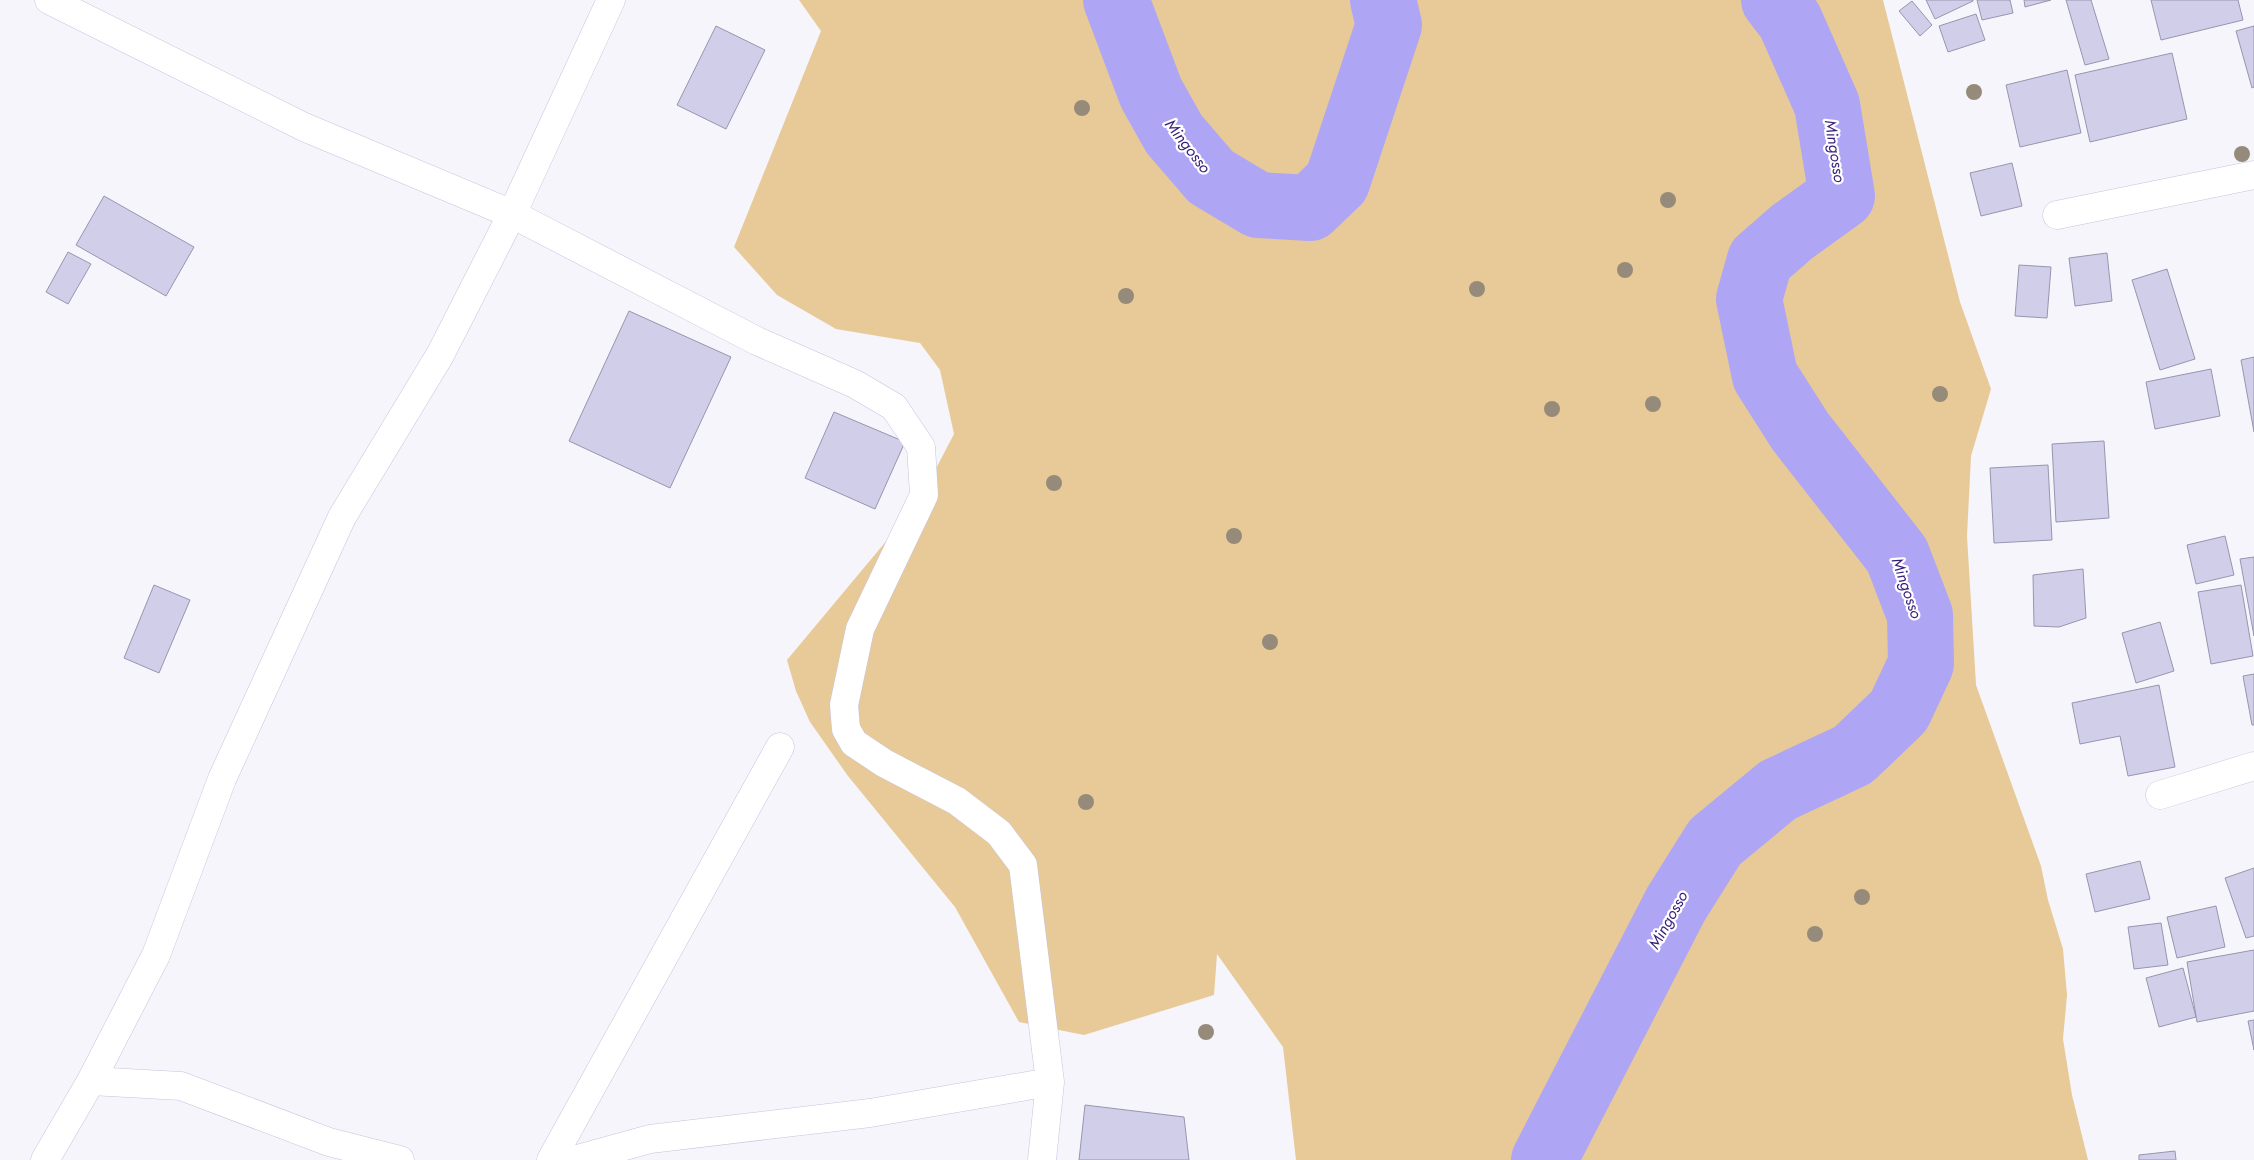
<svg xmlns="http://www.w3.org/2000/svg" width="2254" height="1160" viewBox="0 0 2254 1160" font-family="Jost,sans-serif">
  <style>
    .green { fill: #e7ca97 }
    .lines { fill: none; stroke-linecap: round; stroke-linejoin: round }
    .river { stroke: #aea5f4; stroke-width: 66 }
    .building { fill: #d0cee9; stroke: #9795af }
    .street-casing { stroke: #c6c4df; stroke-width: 29 }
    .street { stroke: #fff; stroke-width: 28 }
    .tree { fill: #968b7a }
    .labels { text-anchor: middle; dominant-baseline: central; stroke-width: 4.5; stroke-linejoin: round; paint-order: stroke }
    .water-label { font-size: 16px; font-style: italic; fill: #371e78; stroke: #fff }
  </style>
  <rect width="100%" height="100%" fill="#f6f5fb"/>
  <!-- green -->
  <path class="green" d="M799 0H1883L1960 302 1991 389 1971 456 1967 536 1976 685 2041 866 2048 900 2063 949 2067 995 2063 1039 2072 1095 2088 1160H1296L1283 1047 1217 954 1214 995 1084 1035 1019 1022 955 907 848 776 810 722 796 691 787 660 918 503 954 434 940 370 920 343 836 329 777 295 734 247 821 31Z"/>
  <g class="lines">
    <!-- river -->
    <path class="river" d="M1116 0 1151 93 1174 134 1211 177 1258 205 1310 208 1337 182 1389 25 1383 0
      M1544 1160 1676 904 1715 842 1778 790 1853 755 1899 711 1921 664 1920 615 1897 555 1800 431 1765 376 1749 299 1760 260 1792 232 1842 196 1827 105 1790 21 1774 0"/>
  </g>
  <!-- building -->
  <path class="building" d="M1926 0H1973V1L1935 19Z
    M1977 0H2010L2013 13 1982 20Z
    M2024 0H2051L2025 7Z
    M2066 0H2091L2109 59 2085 65Z
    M2151 0H2238L2243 20 2161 40Z
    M1912 1 1932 25 1920 36 1899 11Z
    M1976 14 1985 40 1948 52 1939 26Z
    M716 26 765 50 726 129 677 105Z
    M2254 26V87L2252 88 2236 31Z
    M2172 53 2187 119 2090 142 2075 75Z
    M2067 70 2081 133 2020 147 2006 85Z
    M2012 163 2022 206 1981 216 1970 173Z
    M104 196 194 247 166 296 76 245Z
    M68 252 91 264 68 304 46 292Z
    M2107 253 2112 301 2075 306 2069 258Z
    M2019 265 2051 267 2047 318 2015 316Z
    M2167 269 2195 359 2160 370 2132 280Z
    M629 311 731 357 670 488 569 441Z
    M2254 357V432L2241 360Z
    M2211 369 2220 416 2155 429 2146 382Z
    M834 412 905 442 875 509 805 478Z
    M2104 441 2109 518 2056 522 2052 444Z
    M2048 465 2052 540 1994 543 1990 468Z
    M2225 536 2234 575 2196 584 2187 545Z
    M2254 557V636L2240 559Z
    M2083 569 2086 618 2059 627 2034 626 2033 575Z
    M154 585 190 600 159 673 124 658Z
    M2241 585 2253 656 2211 664 2198 592Z
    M2160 622 2174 671 2136 683 2122 633Z
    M2254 674V725H2252L2243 676Z
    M2159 685 2175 767 2128 776 2120 736 2080 744 2072 703Z
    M2140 861 2150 899 2095 912 2086 874Z
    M2254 868V936L2246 938 2225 878Z
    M2216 906 2225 947 2177 958 2167 917Z
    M2161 923 2168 965 2134 969 2128 927Z
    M2254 950V1011L2197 1022 2187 962Z
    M2183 968 2196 1017 2159 1027 2146 978Z
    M2254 1020V1050L2248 1021Z
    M1085 1105 1184 1117 1189 1160H1079Z
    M2175 1151 2176 1160H2139V1155Z"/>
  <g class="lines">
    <!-- street casing -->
    <g class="street-casing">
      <path id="street" d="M611 0 512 214 757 341 855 384 894 407 921 447 924 495 860 629 844 705 846 729 854 743 884 763 957 801 999 833 1023 865 1050 1082 1042 1160
        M2057 215 2254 175
        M2160 795 2254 766
        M91 1081 181 1086 329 1142 400 1160
        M45 1160 91 1081 156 955 222 779 342 517 440 355 512 214 304 127 49 0
        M551 1160 780 747
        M574 1160 650 1139 870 1113 1050 1082"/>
    </g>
    <!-- street -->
    <use href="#street" class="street"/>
  </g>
  <!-- trees -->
  <g class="tree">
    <circle cx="1974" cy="92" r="8"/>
    <circle cx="1082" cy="108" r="8"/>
    <circle cx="2242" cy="154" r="8"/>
    <circle cx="1668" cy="200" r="8"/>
    <circle cx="1625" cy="270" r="8"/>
    <circle cx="1477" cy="289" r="8"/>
    <circle cx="1126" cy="296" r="8"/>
    <circle cx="1940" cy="394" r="8"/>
    <circle cx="1653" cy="404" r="8"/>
    <circle cx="1552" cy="409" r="8"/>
    <circle cx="1054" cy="483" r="8"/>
    <circle cx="1234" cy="536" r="8"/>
    <circle cx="1270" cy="642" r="8"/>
    <circle cx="1086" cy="802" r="8"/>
    <circle cx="1862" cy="897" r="8"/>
    <circle cx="1815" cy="934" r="8"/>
    <circle cx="1206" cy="1032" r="8"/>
  </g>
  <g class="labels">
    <!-- water labels -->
    <g class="water-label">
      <text transform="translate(1188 146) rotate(52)">Mingosso</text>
      <text transform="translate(1835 151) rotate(81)">Mingosso</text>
      <text transform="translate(1907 588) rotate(71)">Mingosso</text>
      <text transform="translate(1668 920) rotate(-61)">Mingosso</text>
    </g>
  </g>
</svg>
